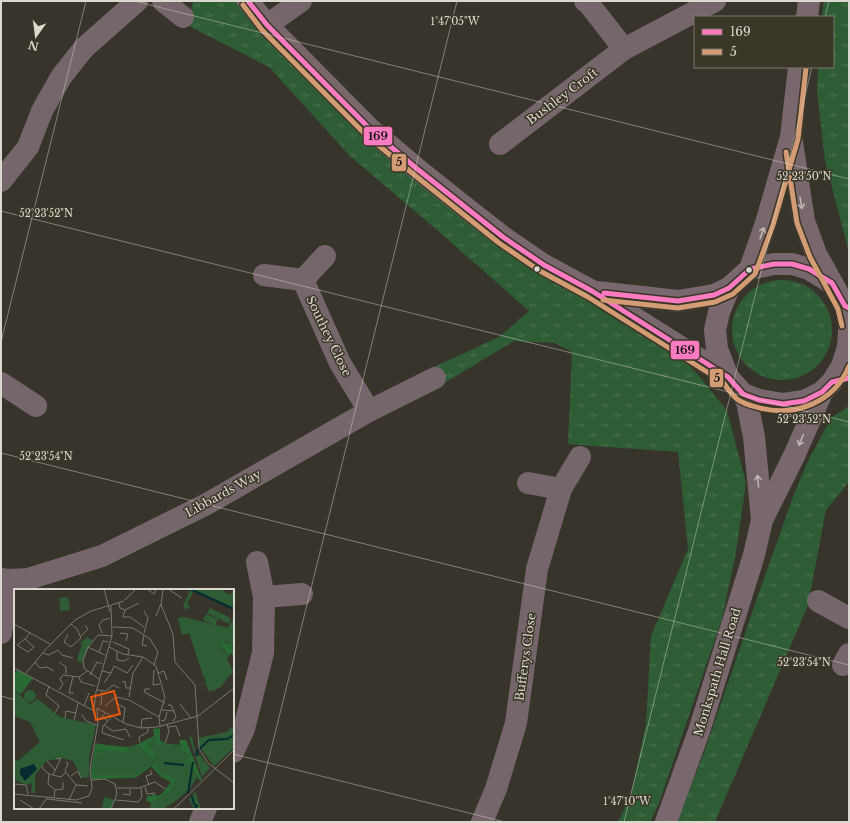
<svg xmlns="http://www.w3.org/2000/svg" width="850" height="823" viewBox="0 0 850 823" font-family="'Libre Baskerville',serif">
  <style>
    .grass { fill: url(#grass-tufts) }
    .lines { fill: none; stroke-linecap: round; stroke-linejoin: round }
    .street { stroke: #75666b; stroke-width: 22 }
    .secondary { stroke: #78676c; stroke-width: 22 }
    .bus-1-casing { stroke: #3b3728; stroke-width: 8 }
    .bus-2-casing { stroke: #3b3728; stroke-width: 8 }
    .bus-1 { stroke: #fe7ac1; stroke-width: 5 }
    .bus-2 { stroke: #d39c74; stroke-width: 5 }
    .oneway { stroke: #bdb7b1 }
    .ticks { fill: none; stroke: #dbd9cf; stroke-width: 1; stroke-opacity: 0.45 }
    .bus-dot { fill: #dbd9cf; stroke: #3b3728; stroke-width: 1.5 }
    .labels { text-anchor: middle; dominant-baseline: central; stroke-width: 3; stroke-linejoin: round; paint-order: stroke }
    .street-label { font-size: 12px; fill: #dbd9cf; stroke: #3b3728 }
    .inset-river { fill: none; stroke: #052b30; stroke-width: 2 }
    .inset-road { fill: none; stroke: #79766d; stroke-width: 1 }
    .view { fill: #e8590c; fill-opacity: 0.15; stroke: #e8590c; stroke-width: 2 }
    .inset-edge { fill: none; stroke: #dbd9cf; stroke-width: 2 }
    .ticks-label { font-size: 10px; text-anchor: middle; fill: #dbd9cf; stroke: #3b3728; stroke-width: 3; stroke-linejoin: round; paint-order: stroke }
    .line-badge { stroke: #3b3728; stroke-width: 1.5 }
    .pale-badge-label { font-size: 11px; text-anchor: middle; font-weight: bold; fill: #111 }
  </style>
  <defs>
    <pattern id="grass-tufts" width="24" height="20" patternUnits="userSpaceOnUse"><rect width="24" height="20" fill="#2e5c34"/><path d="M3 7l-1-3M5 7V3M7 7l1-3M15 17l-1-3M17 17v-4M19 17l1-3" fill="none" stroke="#4c7350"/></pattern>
  </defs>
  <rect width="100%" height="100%" fill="#37342c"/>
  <!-- grass -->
  <path class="grass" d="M191 1H238L264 34 625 323 678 354 700 377 727 411 746 483 736 552 722 619 659 803 650 822H618L631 795 646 723 651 636 688 549 678 452 568 444 572 352 555 343 514 341 441 385 434 367 499 337 529 311 437 230 351 157 269 67 187 25 193 2Z
    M824 1H849V252L825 161 817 91 818 67H833V17H822Z
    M732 330a50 50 0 1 1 100 0a50 50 0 1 1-100 0Z
    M849 406V482L826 510 808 605 715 822H677L705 750 762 584 793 497 807 463 831 418Z"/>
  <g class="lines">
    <!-- street -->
    <path class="street" d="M163 1 183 17
      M267 25 301 1
      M624 49 715 1
      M500 144 624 49 589 4 585 1
      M1 181 28 147 42 111 61 77 84 48 137 1
      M264 275 303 280 340 363 369 411
      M303 280 325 256
      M1 383 36 406
      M528 483 561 489
      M1 579 8 580 28 579 102 556 205 505 369 411 435 378
      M264 597 302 594
      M818 601 849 618
      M1 633 8 580
      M843 665 849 654
      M233 752 244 729 263 653 264 597 257 562
      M200 822 206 808
      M482 822 496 789 516 723 537 569 561 489 580 457"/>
    <!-- secondary -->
    <path class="secondary" d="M248 1 267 25 371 130 416 168 461 204 503 237 544 265 592 291 728 377
      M807 17 809 1
      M792 142 804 221 816 254 845 306 849 324
      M750 269 766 223 791 137 799 67
      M832 283 809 269 792 264H774L750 269 729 288 719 312 715 330 717 349 728 377 743 394 759 400 783 404 804 401 822 392 832 382 842 366 848 347 849 331
      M597 292 678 301 714 295 729 288
      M743 394 747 402 754 437 762 520
      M666 822 699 731 754 555 762 520 794 456 822 392"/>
    <!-- bus-1 casing -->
    <g class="bus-1-casing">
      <path id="bus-1" d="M248 1 267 25 371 130 416 168 503 237 544 265 592 291 728 377 743 394 759 400 783 404 804 401 822 392 832 382 849 378
        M604 293 678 301 714 295 729 288 750 269 774 264H792L809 269 832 283 845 306 849 308"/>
    </g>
    <!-- bus-2 casing -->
    <g class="bus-2-casing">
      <path id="bus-2" d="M243 5 262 30 366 135 412 173 499 243 540 271 588 297 723 382C727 388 731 394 737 399 743 404 752 406 760 408 796 417 835 402 849 366
        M786 152 797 223 810 257 838 309 842 326
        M603 300 678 308 715 302 733 294 755 274 773 225 798 139 806 68"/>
    </g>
    <!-- bus-1 -->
    <use href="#bus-1" class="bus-1"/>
    <!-- bus-2 -->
    <use href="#bus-2" class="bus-2"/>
  </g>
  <!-- one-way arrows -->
  <defs><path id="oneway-shaft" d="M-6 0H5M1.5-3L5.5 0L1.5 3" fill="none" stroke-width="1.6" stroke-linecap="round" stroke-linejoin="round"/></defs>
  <g class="oneway">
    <use href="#oneway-shaft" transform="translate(801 203) rotate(81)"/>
    <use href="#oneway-shaft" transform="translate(762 233) rotate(-71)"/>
    <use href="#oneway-shaft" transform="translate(801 440) rotate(113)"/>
    <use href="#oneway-shaft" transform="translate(758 481) rotate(-95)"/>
  </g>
  <!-- ticks -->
  <path class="ticks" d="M134 1 849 179M825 17 829 1M1 211 849 422M1 342 86 1M1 453 849 665M1 696 15 700M233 754 505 822M253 822 457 1M624 822 812 67"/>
  <!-- markers -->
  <g class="bus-dot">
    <circle cx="537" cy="269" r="3.5"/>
    <circle cx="749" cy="270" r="3.5"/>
  </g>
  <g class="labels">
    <!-- street labels -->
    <g class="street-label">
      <text transform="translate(562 96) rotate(-37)">Bushley Croft</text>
      <text transform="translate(329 336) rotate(64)">Southey Close</text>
      <text transform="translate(223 493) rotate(-29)">Libbards Way</text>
      <text transform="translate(525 657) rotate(-82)">Bufferys Close</text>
      <text transform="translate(717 672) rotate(-73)">Monkspath Hall Road</text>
    </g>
  </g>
  <!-- overview -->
  <g transform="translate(14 589)">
    <rect width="220" height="220" fill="#37342c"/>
    <path d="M169 28 214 39 219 32 220 33V59L212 52 209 60 214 65 213 70 220 83 208 94 190 89 175 44 168 46 164 29ZM217 138 220 140V159L200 177 185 157 184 149 213 143ZM140 148 154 155 174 156 178 167 184 186 176 200 163 211 149 220H136L137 214 148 205 157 193 146 186 139 176 122 189 78 190 77 183 81 154 110 159 132 153ZM175 148H178L182 166 187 167 196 179 188 188ZM98 193 102 198V210L96 220H88L90 208 101 211 102 199ZM182 202V205L187 220H180L175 210Z" fill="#2e5c34"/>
    <path d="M207 52 218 56 220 68 217 64 213 70 214 65 207 56ZM3 81 19 89 7 105 0 101V86ZM146 139V152L150 154 143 157 142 148 133 155 142 166 139 170 126 158 120 157 140 147 139 140ZM165 151H172L188 191 186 192 177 177 178 173 170 172 177 168 168 161ZM82 155 114 158 113 163 83 161 85 165 80 169V186H121L133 178 142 174 148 187 153 185 159 190H165L159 194 157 201 137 214 132 211 134 206 136 208 140 204 143 207 148 205 157 193 147 188 137 177 121 188 78 190 77 183Z" fill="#286934"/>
    <path d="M177 0H206L216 6 220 0V21L180 2 173 14 176 18 172 21 169 16ZM169 28 214 39 220 28V43L216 41 211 50 206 51 196 63 215 87 207 98 201 101 194 102 192 94 182 97 192 93 175 44 168 46 164 29ZM73 48 78 51 68 74 65 73 63 70 68 56 65 52 68 53ZM0 101 16 115 24 110 46 128 82 136 75 169V188L68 189 59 172 48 169 32 172 21 186V204H17L18 194 12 196 0 190V171L4 172 26 153 16 133 0 127Z" fill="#2e5c34"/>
    <path d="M54 8 56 21 46 22V16L49 15H46L45 9ZM196 19 217 29 215 35 193 24ZM192 25 204 30 201 36 189 31ZM10 107a6 6 0 1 1 12 0a6 6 0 1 1-12 0Z" fill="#2e5c34"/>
    <path d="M20 175 23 180 11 192 6 185V180Z" fill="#052b30"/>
    <path class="inset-river" d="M176 0 220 20M182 167 184 161 195 151 213 150 220 146M150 174 170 176M174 204 179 173M178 207 180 215 183 217 180 220"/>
    <path class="inset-road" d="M90 0 96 23M133 0 140 5 142 0M149 0 147 16 159 45 161 73 181 96 185 160 194 174 220 194M154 0 168 9M111 11 122 0M105 14 106 19 111 21 109 28H116L130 38M97 16 110 12M111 21 125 14M142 27 147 15M0 35 36 55M99 38 119 39 136 50 144 63 140 76M88 44 85 36 89 31 96 29M106 44 114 45 112 52M130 44 134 29 130 22M54 45 50 53 57 58 67 49 63 40 57 35M130 46 128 56 133 57M67 47 74 40 71 36M11 50 3 56 14 63 20 58 11 50 16 44M99 53 115 60 114 66M74 58 91 66M95 58 109 65 129 68 142 77 151 108 145 128 146 137M103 62V71L110 72 115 69M85 63 89 52 95 53M29 64 35 66 44 61 48 66 59 69M21 73 26 79 33 78 40 82M45 73 52 78V85M0 79 80 122M140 81 139 96 146 95M88 82 97 84 100 77 113 84 119 76M12 84 32 60 61 31 77 22 94 17M144 84 150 82 153 91M76 86 83 73 88 75M59 87 55 104H60M65 88 67 93 81 97M86 91 70 79 69 71 74 58 84 46 98 47M108 93 111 92 112 99H116M90 94 97 84M35 97 32 106 45 117 41 124M136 100H131L130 103 151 114M45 101 49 95 46 90 49 86 65 88 73 82M83 101 92 102 99 96 105 99M115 108 119 84 129 68M102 114 111 119 109 134M166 115 177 129M87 116 88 102M70 117 75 104M91 117 102 108 115 111 145 128M80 119 82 103 98 47 97 17 94 16M83 119 112 135 127 139 143 138 184 127M148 121 160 122 157 116H154M91 124 88 128 94 132M68 126 72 132 83 136M99 126 89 137 88 144 110 151M184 127 220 99M51 129 52 122 62 124M160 130 159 132 162 128 160 122M60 131 64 114M147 132 151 131 153 123M90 136 99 142 112 140 116 148M154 138 162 137 166 147M127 139 128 130 138 129M126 153 125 148 134 143V139M151 154 155 143 153 135M33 172 41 181M52 173 54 174 51 182 62 196 55 211M29 177 28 179 35 185 47 188 52 183M35 185 34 195 41 201M39 186 47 169 42 170M57 187 64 182 67 189M77 191 91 190 101 195 103 205 97 220M0 195 12 196 14 205M62 196 74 197M135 196 132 187 138 185 136 181M131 198 133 205 141 204M103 199H125L141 193 151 200M0 205 62 211 75 207 78 199 76 180 84 134 83 119M109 205 116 206V200M40 208 41 201 49 200V193M33 210 68 214M6 211 20 220M102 211 124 213 128 208 127 199M25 220 33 209M160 220 220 161"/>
    <path class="view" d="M100 102 106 125 82 131 77 108Z"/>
    <rect width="220" height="220" class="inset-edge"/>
  </g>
  <g class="ticks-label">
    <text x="455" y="25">1°47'05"W</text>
    <text x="804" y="180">52°23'50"N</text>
    <text x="46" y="217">52°23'52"N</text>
    <text x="804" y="423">52°23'52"N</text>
    <text x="46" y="460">52°23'54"N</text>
    <text x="804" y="666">52°23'54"N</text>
    <text x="627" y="805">1°47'10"W</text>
  </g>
  <g class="line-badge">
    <rect x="363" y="126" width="30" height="20" rx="4" fill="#fe7ac1"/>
    <rect x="391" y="153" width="16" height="19" rx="4" fill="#d39c74"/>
    <rect x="670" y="340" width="30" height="20" rx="4" fill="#fe7ac1"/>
    <rect x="709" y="368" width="15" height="20" rx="4" fill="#d39c74"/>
  </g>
  <g class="pale-badge-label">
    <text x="378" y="140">169</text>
    <text x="399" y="166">5</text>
    <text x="685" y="354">169</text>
    <text x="717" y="382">5</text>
  </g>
  <!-- border -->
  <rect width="850" height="823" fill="none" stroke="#dbd9cf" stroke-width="4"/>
  <!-- legend -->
  <rect x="694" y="16" width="140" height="52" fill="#3b3728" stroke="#7b786b"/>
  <rect x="702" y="29" width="20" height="6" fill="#fe7ac1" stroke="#7b786b"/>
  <text x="730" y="36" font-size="12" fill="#dbd9cf">169</text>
  <rect x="702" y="49" width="20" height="6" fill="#d39c74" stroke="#7b786b"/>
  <text x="730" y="56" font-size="12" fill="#dbd9cf">5</text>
  <!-- north arrow -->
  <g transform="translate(36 36) rotate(194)" stroke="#3b3728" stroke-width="3" paint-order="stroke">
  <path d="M0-3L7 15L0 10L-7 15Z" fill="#dbd9cf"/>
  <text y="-6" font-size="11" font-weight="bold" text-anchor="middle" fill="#dbd9cf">N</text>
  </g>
</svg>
